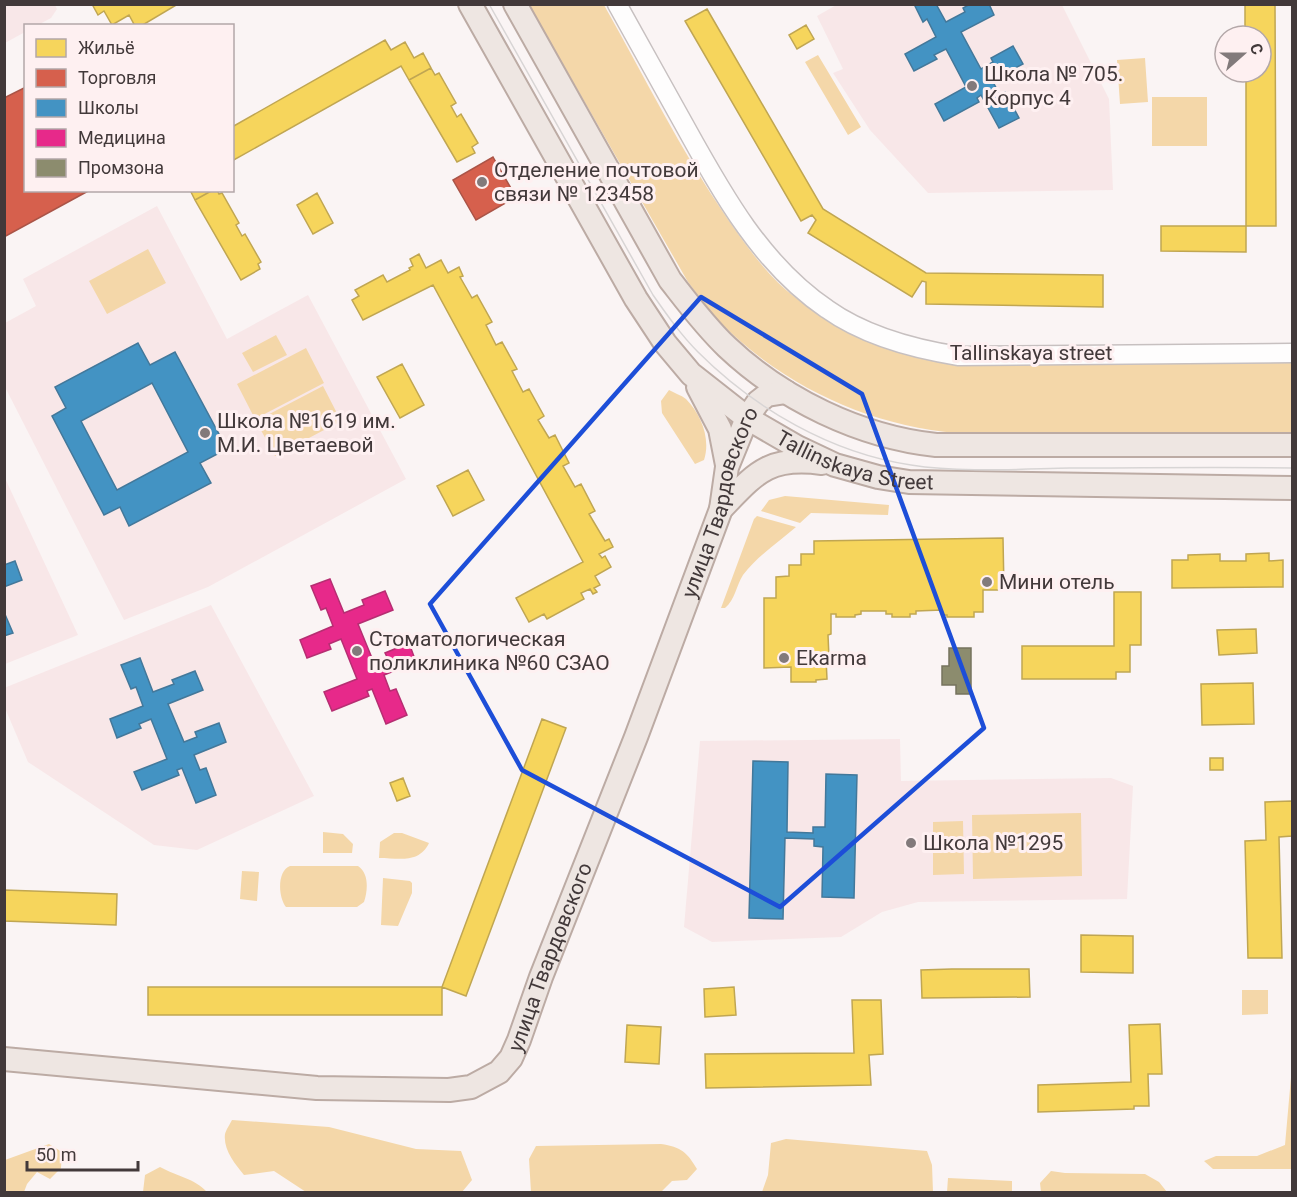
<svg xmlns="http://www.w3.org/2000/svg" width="1297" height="1197" viewBox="0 0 1297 1197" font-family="Roboto,sans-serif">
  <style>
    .built { fill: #f8e7e8 }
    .green { fill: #f4d7a9 }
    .homes { fill: #f6d55c; stroke: #c0a652; stroke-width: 1.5 }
    .shops { fill: #d6604d; stroke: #aa5447; stroke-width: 1.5 }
    .schools { fill: #4393c3; stroke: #43789a; stroke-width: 1.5; fill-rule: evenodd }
    .health { fill: #e7298a; stroke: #b62e72; stroke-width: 1.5 }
    .industry { fill: #8c8c6e; stroke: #76735e; stroke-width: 1.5 }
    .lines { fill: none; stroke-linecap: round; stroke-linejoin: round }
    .minor-casing { stroke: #c7c0c0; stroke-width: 21 }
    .major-casing { stroke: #bcaba4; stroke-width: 26 }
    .minor { stroke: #fefdfd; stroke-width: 18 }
    .major { stroke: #eee6e2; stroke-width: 22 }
    .tram { stroke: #d8d5d5; stroke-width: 1.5 }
    .marked { fill: none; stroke: #1d4ed8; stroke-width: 4.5; stroke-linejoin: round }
    .poi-dot { fill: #827a7b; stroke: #fef0f1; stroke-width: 2 }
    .labels { text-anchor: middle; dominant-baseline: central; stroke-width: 6; stroke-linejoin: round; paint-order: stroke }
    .poi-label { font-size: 21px; fill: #42393a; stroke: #fef0f1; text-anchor: start }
    .street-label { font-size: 21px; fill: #42393a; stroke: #fef0f1 }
  </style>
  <rect width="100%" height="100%" fill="#faf4f4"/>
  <!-- built -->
  <path class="built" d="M5 4 55 5 57 9 51 18 38 25 26 26 25 32 5 43Z
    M838 4 1062 5 1109 99 1113 190 928 193 870 130 833 73 843 69 817 16Z
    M157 206 227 339 308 295 406 479 208 587 124 620 5 387V323L36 306 23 279Z
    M4 476 78 635 5 664H4Z
    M211 605 314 796 197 850 154 845 28 762 5 708 4 688Z
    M900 739 901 781 1111 778 1133 786 1127 899 918 902 882 912 841 937 712 942 684 927 700 741Z"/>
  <!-- green -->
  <path class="green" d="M529 5H604C644 76 681 151 727 218 748 248 767 276 796 298 834 327 873 343 919 357L1292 362V434L957 433C869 426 781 385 719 321 708 309 698 295 688 282Z
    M818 55 861 127 848 135 805 62Z
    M1145 58 1148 102 1120 104 1117 60Z
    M1152 97H1207V146H1152Z
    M148 249 166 283 107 314 89 281Z
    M276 335 287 355 253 372 242 353Z
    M306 348 324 383 255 419 237 384Z
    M323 386 341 421 275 456 256 421Z
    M669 390C674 393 681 395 686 399 701 414 711 439 704 460L695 464 662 413 661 401Z
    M785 496 889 505 888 515 811 513 800 523 761 511 769 500Z
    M757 516 796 527C779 542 757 556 743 575 736 586 735 600 725 608H721L754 519Z
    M1081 813 1082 876 973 879 972 815Z
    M963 821 964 874 933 875V822Z
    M323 832 343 834 353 844 352 853H323Z
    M394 833H402L429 843C419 864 399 858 379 858L380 842Z
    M290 866H358C369 873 368 890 364 902L357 907H286C278 897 277 871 290 866Z
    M242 871 259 872 257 901 240 899Z
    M383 878 410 881 412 883V893L398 926 381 925Z
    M1242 990H1268V1014L1242 1015Z
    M1292 1066V1169H1213L1204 1161 1216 1156H1257L1285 1145Z
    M232 1120 329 1127 416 1149 461 1151 472 1180 462 1192H306L274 1171 244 1175C235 1164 223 1150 225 1134 226 1130 230 1124 232 1120Z
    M786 1139 927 1151 932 1165 933 1192H762L768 1175 771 1143Z
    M49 1144 62 1152 61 1168 50 1179 37 1172 27 1184 24 1192H5V1160Z
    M661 1144C681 1147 687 1152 697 1169L687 1180 672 1181 661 1192H531L529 1159 536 1146Z
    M160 1167C176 1176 194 1178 207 1192H143L145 1175Z
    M1051 1171 1065 1173 1145 1174 1159 1182 1167 1192H1041L1040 1183Z
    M948 1178 1012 1181V1192H947Z"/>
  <!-- homes -->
  <path class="homes" d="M92 4H178L141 26H135L129 15 112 25 104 11 98 15Z
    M1245 4H1275L1276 226H1246V72H1261V36H1245Z
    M707 9 823 209 926 273 1103 275V307L926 304V282L922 281 912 297 808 233 816 220 812 215 801 221 685 21Z
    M806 25 814 39 797 49 789 35Z
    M385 40 391 50 405 42 414 58 423 53 431 68 409 80 401 66 232 161V127Z
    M431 68 435 75 439 73 456 103 451 106 457 117 461 114 478 143 472 147 475 153 457 162 409 80Z
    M190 190H213L195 200Z
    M213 190H217L219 194 222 193 239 223 236 225 242 236 245 234 261 262 258 264 260 269 241 280 195 200Z
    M317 193 333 223 313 234 297 205Z
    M1161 226H1246V252L1161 251Z
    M419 254 426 268 441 260 448 273 459 267 463 276 460 277 472 298 477 295 492 322 486 325 496 345 502 342 517 369 512 371 523 392 529 389 544 416 538 420 549 438 555 435 569 463 563 466 575 487 581 484 595 511 589 514 605 541 609 539 613 547 599 554 602 558 605 556 611 567 595 576 600 585 594 588 597 592 593 594 590 589 581 593 584 599 547 619 544 614 529 622 516 598 583 562 433 285 363 320 352 300 359 296 355 290 383 275 387 282 410 270 409 268 413 266 410 259Z
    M402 364 424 405 400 418 377 377Z
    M468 470 484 500 453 516 437 486Z
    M1003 538 1004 590H983V612H974V617H947V615H943L942 610 916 611V614H910V617H892V614H886V611H861V614L855 615V617H836V614H831V634L828 635 829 658H826L827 679 816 680V682H791V667L764 668V598H776V577L789 576V565H801V554H814V541Z
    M1269 553V561L1283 560V587L1172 588V560H1188V555L1220 554V561H1246V554Z
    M1114 592H1141V645H1130V672H1116V679H1022V646H1114Z
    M1256 629 1257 653 1219 655 1217 630Z
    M1253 683 1254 724 1202 725 1201 684Z
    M542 719 566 728 466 996 442 987Z
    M1210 758H1223V770H1210Z
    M403 778 410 796 397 801 390 783Z
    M1292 801V836L1279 837 1282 958H1248L1245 841 1266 840 1265 802Z
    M4 890 117 894 116 925 4 921Z
    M1081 935 1133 936V973L1081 972Z
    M952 969H1029L1030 997 922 998 921 970Z
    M148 987H442V1015H148Z
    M734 987 736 1015 705 1017 704 989Z
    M852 1000H881L883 1054 869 1055 871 1085 706 1088 705 1054 854 1053Z
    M1160 1024 1162 1074H1148L1149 1106H1134V1109L1038 1112V1085L1131 1082 1129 1025Z
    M627 1025 661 1027 659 1064 625 1062Z"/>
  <!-- shops -->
  <path class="shops" d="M26 87V190H90L4 237V98Z
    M493 157 516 197 476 220 453 180Z"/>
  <!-- schools -->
  <path class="schools" d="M914 4H936L946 22 965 12 963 8 970 4H989L994 15 961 32 981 69 993 62 991 58 1013 46 1023 64 992 80 1000 95 1005 92 1019 118 999 128 981 95 977 98 979 102 944 121 935 104 966 87 946 49 934 55 937 59 914 71 905 54 936 37 927 19 923 22Z
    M138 343 150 365 175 352 227 449 200 463 211 483 129 526 120 507 104 515 52 416 66 408 55 387ZM152 383 188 452 117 490 81 421Z
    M15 561 22 580 4 587V565Z
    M4 612 13 633 4 636Z
    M140 658 153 692 174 684 172 680 195 671 203 690 168 704 184 742 197 737 195 732 219 723 226 742 194 755 200 770 206 768 216 795 196 803 182 768 177 770 179 775 142 790 134 772 167 759 151 719 139 724 141 728 117 738 110 719 143 706 136 687 131 689 121 665Z
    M753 761 788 762 787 832 813 833V827H825L826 774 857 775 854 898 822 897 823 847 814 846V839L785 838 783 919 749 918Z"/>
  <!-- health -->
  <path class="health" d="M330 579 344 613 364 605 362 600 385 591 393 610 358 624 374 663 387 657 385 653 409 643 416 662 384 675 390 691 396 689 407 715 386 724 372 689 367 691 369 696 332 711 324 692 357 679 341 639 329 644 331 649 307 658 300 640 333 626 326 608 321 610 311 586Z"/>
  <!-- industry -->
  <path class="industry" d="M949 648H971V694H956V685H942V666H949Z"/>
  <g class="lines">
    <!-- minor casing -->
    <g class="minor-casing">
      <path id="minor" d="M617 4C640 45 663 87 686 128 723 195 762 265 827 309 865 336 914 349 959 356L1292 353"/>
    </g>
    <!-- major casing -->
    <g class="major-casing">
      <g id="major">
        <path id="s1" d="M470 4 636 299 665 343 691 374 747 418 797 447 835 465 878 477 909 482 1292 488"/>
        <path d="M515 4 670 280C688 303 705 326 727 347 782 399 860 437 936 445H1292"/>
        <path d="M698 387 720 429 727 465"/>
        <path d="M721 509C756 473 768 456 822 463"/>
        <path id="s2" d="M4 1059 317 1088 449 1090 471 1087 499 1072 511 1058 519 1040 541 977 636 737 721 509 727 467 747 418 758 402 767 395 786 392"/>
      </g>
    </g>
    <!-- minor -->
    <use href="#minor" class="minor"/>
    <!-- major -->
    <use href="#major" class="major"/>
    <!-- tram -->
    <path class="tram" d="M489 4 653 295C667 315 681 335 698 352 755 409 831 453 911 465 960 473 1020 469 1070 468 1144 468 1218 467 1292 468"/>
  </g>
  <!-- marked area -->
  <path class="marked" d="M701 297 862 394 984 728 780 907 522 770 430 604Z"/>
  <!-- markers -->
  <g class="poi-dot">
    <circle cx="972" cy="86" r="6"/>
    <circle cx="482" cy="182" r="6"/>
    <circle cx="205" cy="433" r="6"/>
    <circle cx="987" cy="582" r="6"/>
    <circle cx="357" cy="651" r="6"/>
    <circle cx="784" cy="658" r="6"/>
    <circle cx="911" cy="843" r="6"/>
  </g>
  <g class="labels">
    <!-- poi labels -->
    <g class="poi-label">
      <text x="984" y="74">Школа № 705.<tspan x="984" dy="24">Корпус 4</tspan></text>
      <text x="494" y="170">Отделение почтовой<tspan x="494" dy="24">связи № 123458</tspan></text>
      <text x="217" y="421">Школа №1619 им.<tspan x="217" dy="24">М.И. Цветаевой</tspan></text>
      <text x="999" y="582">Мини отель</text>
      <text x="369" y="639">Стоматологическая<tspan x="369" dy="24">поликлиника №60 СЗАО</tspan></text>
      <text x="796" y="658">Ekarma</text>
      <text x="923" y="843">Школа №1295</text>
    </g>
    <!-- street labels -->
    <g class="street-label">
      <text x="1031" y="353">Tallinskaya street</text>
      <text stroke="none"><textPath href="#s1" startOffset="621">Tallinskaya Street</textPath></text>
      <text stroke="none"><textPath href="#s2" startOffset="1113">улица Твардовского</textPath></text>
      <text stroke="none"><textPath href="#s2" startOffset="627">улица Твардовского</textPath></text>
    </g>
  </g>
  <!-- border -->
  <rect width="1297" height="1197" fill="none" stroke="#42393a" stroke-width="12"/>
  <!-- legend -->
  <rect x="24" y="24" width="210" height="168" fill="#fef0f1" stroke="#b3a7a8" stroke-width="1.5"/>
  <rect x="36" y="39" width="30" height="18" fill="#f6d55c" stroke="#b3a7a8" stroke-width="1.5"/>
  <text x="78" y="54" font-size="18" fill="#42393a">Жильё</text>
  <rect x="36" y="69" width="30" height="18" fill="#d6604d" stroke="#b3a7a8" stroke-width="1.5"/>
  <text x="78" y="84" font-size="18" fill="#42393a">Торговля</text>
  <rect x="36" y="99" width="30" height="18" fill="#4393c3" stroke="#b3a7a8" stroke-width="1.5"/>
  <text x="78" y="114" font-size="18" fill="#42393a">Школы</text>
  <rect x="36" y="129" width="30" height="18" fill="#e7298a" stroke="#b3a7a8" stroke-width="1.5"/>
  <text x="78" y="144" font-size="18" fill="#42393a">Медицина</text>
  <rect x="36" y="159" width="30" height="18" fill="#8c8c6e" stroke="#b3a7a8" stroke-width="1.5"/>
  <text x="78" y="174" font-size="18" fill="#42393a">Промзона</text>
  <!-- north arrow -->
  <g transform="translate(1243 54) rotate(69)"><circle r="28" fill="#fef0f1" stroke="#b3a7a8" stroke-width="1.5"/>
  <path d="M0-4.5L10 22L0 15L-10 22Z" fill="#827a7b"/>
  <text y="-9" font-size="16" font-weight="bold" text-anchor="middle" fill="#42393a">С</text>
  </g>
  <!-- scale -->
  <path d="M27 1161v9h111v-9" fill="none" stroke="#42393a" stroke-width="3"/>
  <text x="36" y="1161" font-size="18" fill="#42393a" stroke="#fef0f1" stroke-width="4.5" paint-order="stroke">50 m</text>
</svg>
